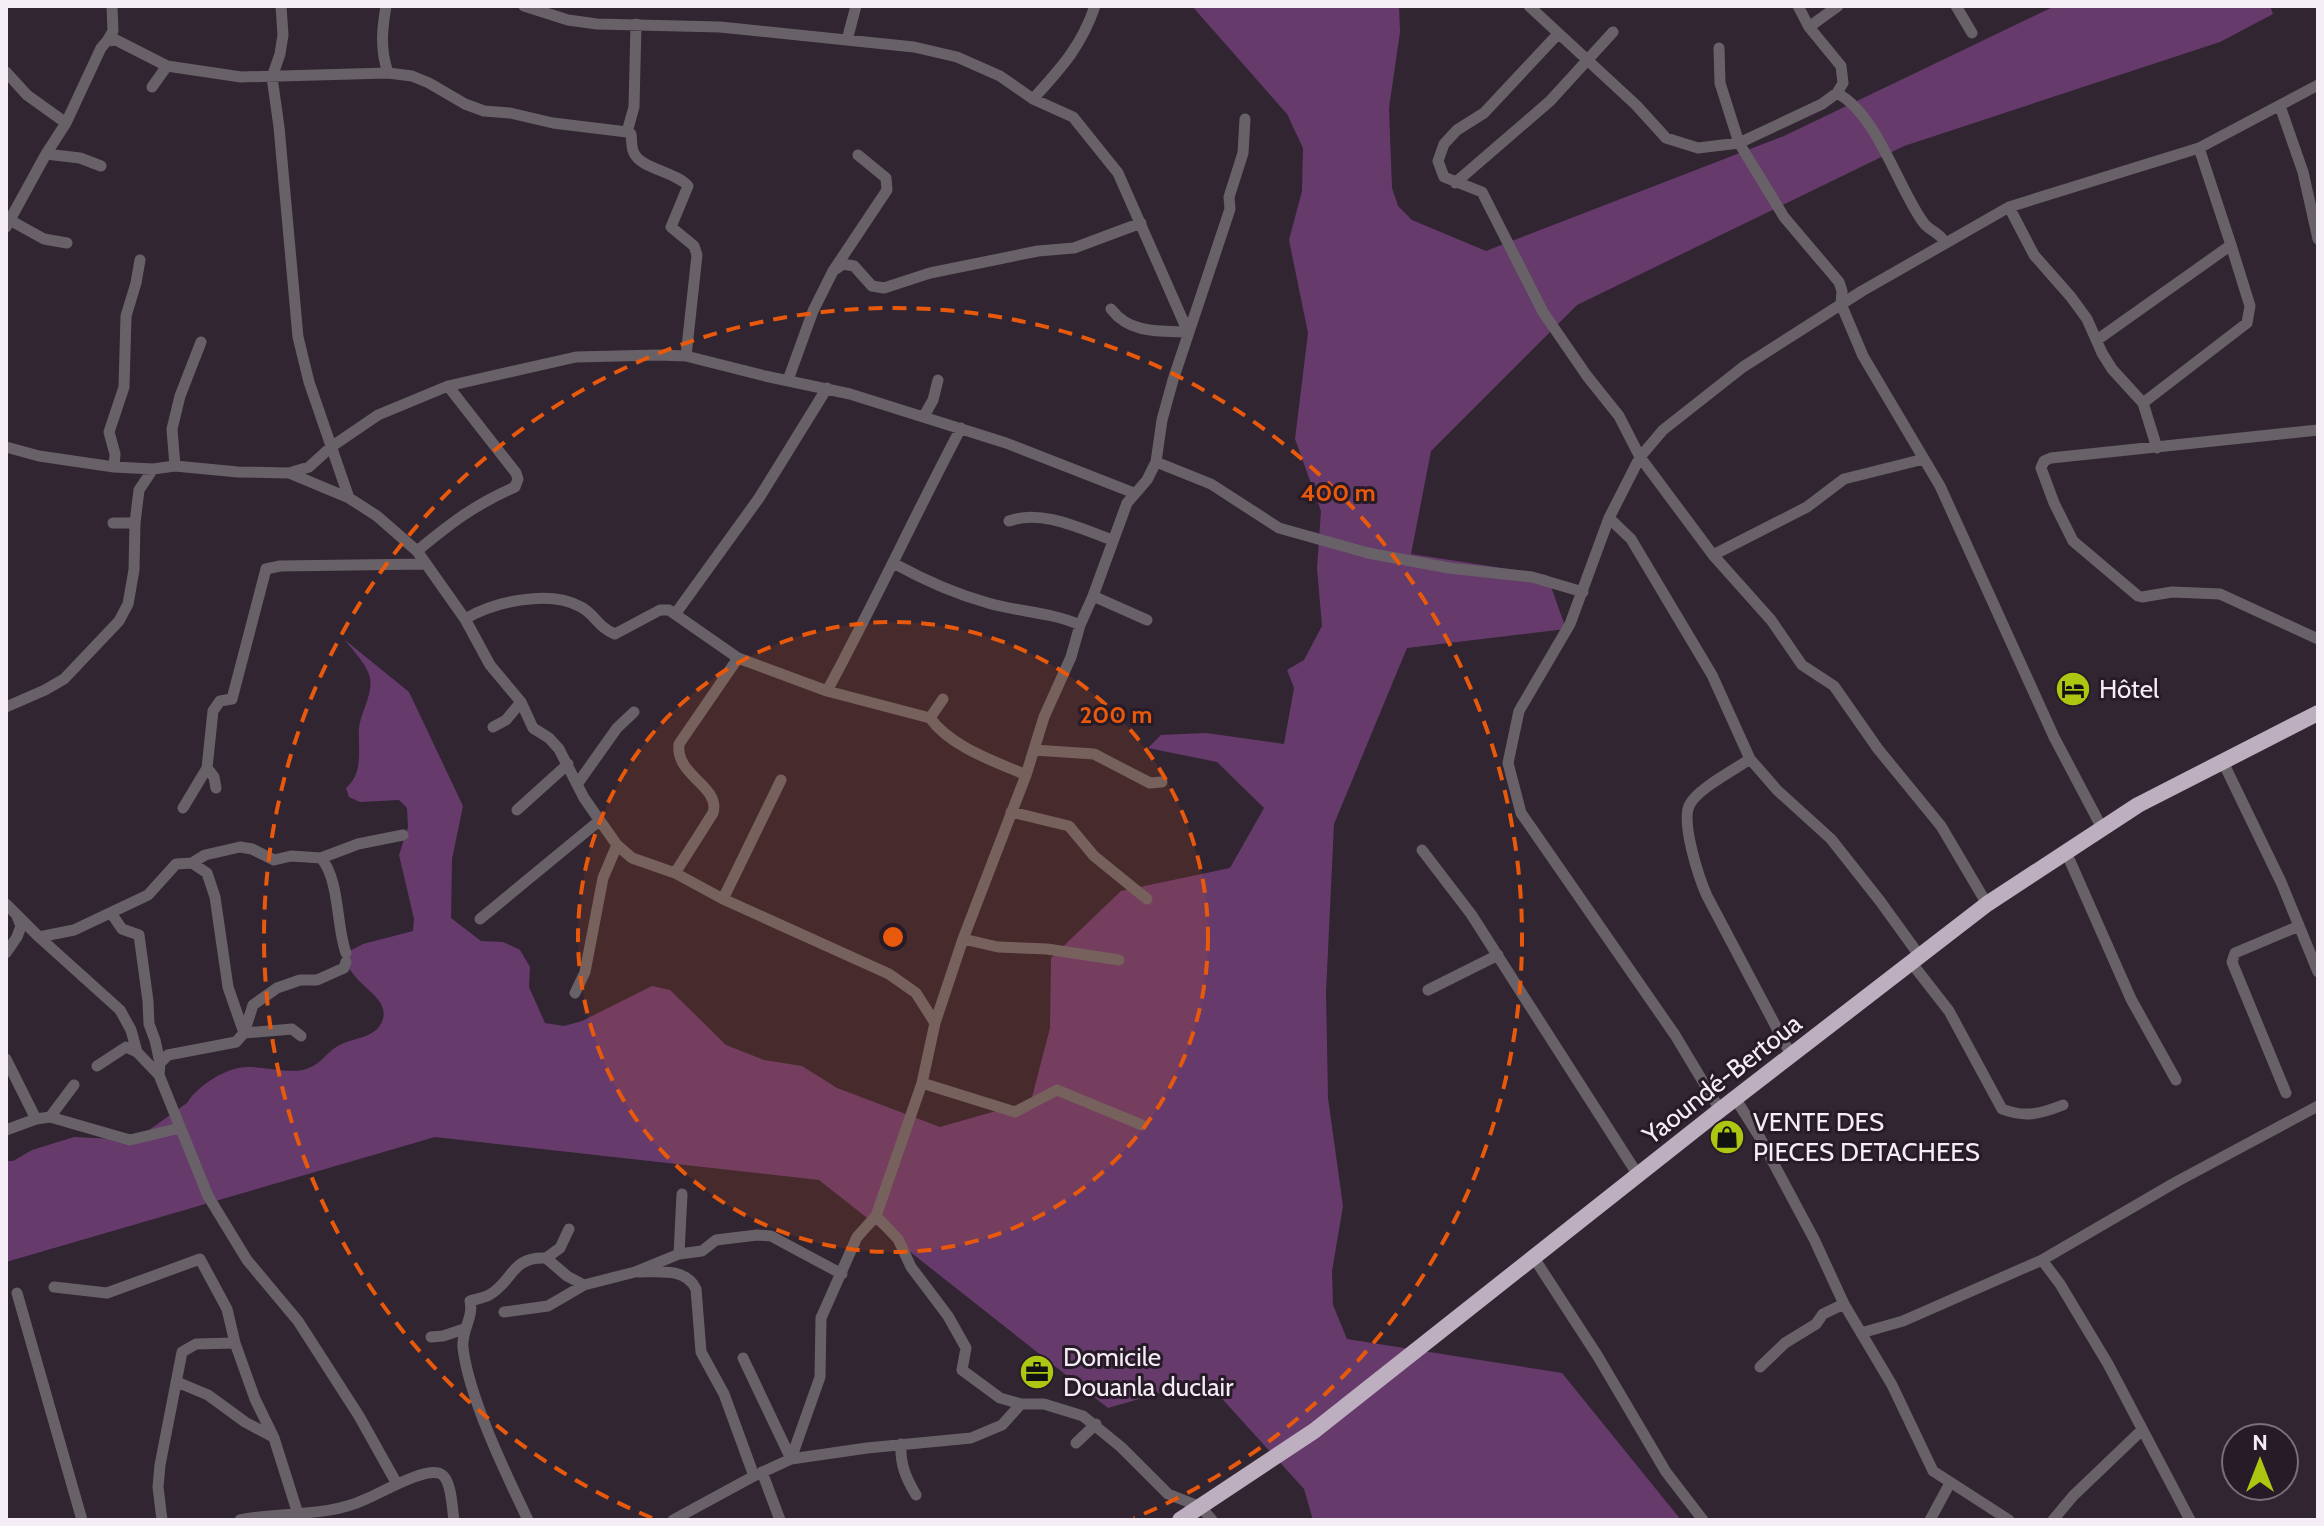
<svg xmlns="http://www.w3.org/2000/svg" width="2324" height="1526" viewBox="0 0 2324 1526" font-family="Cabin,sans-serif">
  <style>
    .green { fill: #663b6c }
    .lines { fill: none; stroke-linecap: round; stroke-linejoin: round }
    .minor { stroke: #686268; stroke-width: 11 }
    .highway { stroke: #beafc0; stroke-width: 16 }
    .ring { fill: none; stroke: #e8590c; stroke-width: 4; stroke-dasharray: 14 10 }
    .labels { text-anchor: middle; dominant-baseline: central; stroke-width: 6; stroke-linejoin: round; paint-order: stroke }
    .poi-label { font-size: 26px; fill: #f5edf6; stroke: #271b28; text-anchor: start }
    .street-label { font-size: 26px; fill: #f5edf6; stroke: #271b28 }
    .centre { fill: #e8590c; stroke: #271b28; stroke-width: 4 }
    .ring-label { font-size: 24px; text-anchor: middle; font-weight: bold; fill: #e8590c; stroke: #271b28; stroke-width: 6; stroke-linejoin: round; paint-order: stroke }
  </style>
  <rect width="100%" height="100%" fill="#312532"/>
  <!-- green -->
  <path class="green" d="M1192 6H1399L1400 32 1389 108 1392 188 1398 206 1412 220 1486 251 1784 136 2055 6H2270L2273 14 2220 42 1904 146 1577 305 1431 451 1411 554 1547 575 1566 629 1407 648 1334 824 1326 992 1328 1098 1343 1206 1332 1271 1333 1305 1347 1339 1562 1373 1681 1520H1313L1304 1489 1205 1380 1108 1408 819 1180 435 1137 6 1262V1161H13L32 1150 74 1137 135 1140 187 1103C198 1085 227 1067 248 1067 266 1067 287 1073 303 1070 322 1065 324 1054 338 1046 353 1037 377 1039 383 1019 390 993 344 983 346 953L363 944 413 931 414 919 399 855 408 827 407 808 399 800 360 802 349 797 346 788C364 773 358 748 359 728 361 711 373 695 370 678 367 664 353 651 345 640L409 692 463 806 452 859 451 918 481 941 503 942 520 950 530 967 529 987 545 1023 564 1026 582 1021 652 986 670 990 726 1045 764 1060 802 1066 837 1088 940 1127 1031 1101 1050 1028 1051 958 1121 891 1230 868 1264 808 1217 762 1148 748 1161 735 1206 733 1284 744 1294 688 1287 670 1304 660 1322 626 1317 568 1321 511 1295 439 1308 333 1289 240 1302 191 1303 148 1287 114Z"/>
  <g class="lines">
    <!-- minor -->
    <path class="minor" d="M281 6 283 35 280 54 272 77 279 127 298 337 309 382 349 498
      M386 6C382 30 380 49 388 73
      M524 6 568 20 597 24 720 27 914 47 957 57 1000 76 1033 99 1073 117 1118 173 1188 332
      M1529 6 1636 105 1666 138 1698 148 1739 143 1822 104 1837 93 1843 83 1841 66 1809 27 1798 6
      M1956 6 1972 33
      M636 24 634 107 627 132 631 134C632 140 631 148 634 153 640 168 676 172 688 186L671 227 694 246 697 255 686 356
      M1809 27 1838 6
      M1557 35 1484 113 1457 130 1444 144 1438 161 1444 177 1482 192 1543 312 1587 376 1619 416 1640 457 1713 555 1771 620 1802 665 1834 686 1878 749 1941 826 1987 904
      M847 40 856 6
      M107 41 113 31 112 6
      M1719 48 1720 83 1739 143 1784 217 1839 282 1842 291 1841 304 1863 356 1940 486 2054 737 2102 828
      M6 72 27 95 66 123
      M152 87 167 66
      M1837 93C1877 114 1897 186 1923 222 1929 231 1941 233 1945 243
      M1033 99C1061 68 1081 47 1095 6
      M2280 106 2303 172 2318 239
      M46 154 80 158 101 166
      M1455 183 1550 101 1613 32
      M2009 207 2034 255 2071 297 2087 319 2102 353 2112 369 2143 403 2157 448
      M6 218 44 239 67 243
      M6 227 46 154 66 123 101 48 107 41 116 40 167 66 241 77 388 73 412 76 429 83 465 104 484 111 510 113 553 123 627 132
      M833 271 843 264 854 266 872 286 884 288 930 273 1038 251 1074 248 1141 223
      M1111 309C1130 334 1159 331 1188 332
      M2097 340 2231 245 2199 148
      M788 380 813 311 833 271 887 190 886 178 858 155
      M2143 403 2247 323 2250 306 2231 245
      M924 416 933 400 938 380
      M2318 430 2051 458 2044 461 2041 468 2054 503 2073 541 2138 596 2142 597 2172 592 2220 594 2318 639
      M6 447 39 456 114 467 153 469 175 466 238 472 289 473 349 498 377 516 417 551 465 619 490 665 521 702 533 728 549 738 559 749 584 798 617 845 632 858 675 873 723 899 889 974 916 993 935 1023
      M1156 462 1211 484 1279 528 1368 553 1449 568 1532 577 1583 592
      M175 466 172 429 180 396 201 342
      M114 467 115 454 109 432 124 387 126 316 136 283 140 260
      M289 473 309 467 331 447 378 415 448 386 576 357 658 355 686 356 765 376 850 394 1006 443 1134 493
      M1609 518 1631 539 1712 675 1750 759 1777 790 1831 839 1880 901 1919 955
      M1009 521C1042 509 1081 529 1112 540
      M113 523H135
      M417 551C451 523 474 505 515 487L518 479 516 473 448 386
      M1713 555 1807 507 1844 479 1924 459
      M895 564C924 580 956 594 988 603 1019 612 1051 612 1080 625
      M1093 596 1147 620
      M676 613 759 498 827 388
      M465 619C494 602 549 589 581 607 595 614 597 627 615 634L660 610H669L738 658 827 691 930 718C951 747 994 761 1026 775
      M827 691C874 604 915 515 961 428
      M6 707 45 690 64 679 119 621 128 604 134 570 135 523 139 490 153 469
      M930 718 943 699
      M493 727 506 720 521 702
      M1034 750 1094 754 1150 783 1162 782
      M1750 759C1734 770 1699 788 1690 804 1680 821 1699 878 1707 896L1791 1055
      M2222 760 2281 882 2318 972
      M207 768 214 777 216 788
      M578 783 617 728 634 712
      M183 808 207 768 213 711 220 701 232 699 266 569 280 566 425 564
      M517 810 568 764
      M1011 812 1069 826 1094 856 1147 899
      M1422 850 1471 914 1638 1175
      M2066 852 2131 999 2176 1080
      M321 858 358 844 403 835
      M192 863 205 855 240 847 252 849 274 860 291 856 321 858C340 880 336 926 346 953
      M675 873 713 813C721 786 675 776 679 744L738 658
      M723 899 781 780
      M6 904 39 937 74 930 148 895 176 864 192 863 207 873 215 897 228 987 244 1033 236 1042 168 1055 160 1063 159 1075
      M111 913 122 929 139 935 148 1001 149 1024 155 1040 160 1063
      M480 919 599 821
      M39 937 120 1010 131 1030 137 1052
      M963 939 998 947 1047 949 1119 960
      M6 953 17 937 21 926 17 916
      M1910 961 1949 1011 2002 1109C2025 1118 2040 1114 2063 1105
      M1428 990 1498 955
      M575 993 585 972 603 878 617 845
      M301 1036 292 1029 244 1033 253 1005 277 988 300 980H317L344 968 346 962
      M6 1059 36 1119
      M97 1066 126 1047 137 1052 159 1075 208 1196 247 1260 298 1321 359 1416 397 1484
      M922 1083 1015 1112 1057 1090 1142 1125
      M2286 1093 2232 962 2235 953 2299 926
      M1735 1098 1759 1136 1814 1239 1844 1304 1892 1385 1933 1471 2009 1520
      M1720 1110 1675 1035 1521 813 1508 763 1519 711 1570 624 1609 518 1640 457 1663 430 1743 367 1862 291 2009 207 2199 148 2318 85
      M50 1117 74 1085
      M6 1130 36 1119 50 1117 130 1140 180 1128
      M876 1216 898 1239 911 1267 948 1316 966 1348 962 1370 1000 1398 1021 1404H1044L1083 1416 1121 1447 1168 1494 1201 1507 1212 1520
      M569 1229 560 1248 546 1258 567 1276 584 1285
      M679 1254 682 1194
      M1534 1258 1597 1355 1666 1472 1703 1520
      M2042 1260 2176 1182 2318 1106
      M639 1272C660 1272 686 1268 696 1289L701 1352 724 1394 754 1476 673 1520
      M54 1287 107 1293 200 1259 227 1309 235 1343
      M17 1293 82 1520
      M504 1312 548 1306 584 1285 635 1272 679 1254 702 1251 716 1240 757 1235 771 1236 842 1274
      M1861 1333 1903 1321 2042 1260 2060 1284 2108 1364 2190 1520
      M431 1337 443 1336 464 1329
      M743 1358 791 1459
      M1760 1367 1785 1343 1816 1324 1823 1314 1844 1304
      M177 1382 208 1395 245 1422 273 1437
      M1076 1443 1096 1424
      M901 1444C900 1465 906 1478 916 1495
      M791 1459 820 1377 821 1318 857 1237 876 1216 922 1083 935 1023 963 939 1026 775 1044 717 1071 657 1080 625 1093 596 1127 503 1147 480 1156 462 1162 420 1173 380 1230 209 1229 197 1243 153 1245 119
      M762 1472 780 1520
      M754 1476 791 1459 867 1448 971 1438 1002 1425 1021 1404
      M162 1520 158 1487 160 1465 182 1352 196 1344 235 1343 255 1399 274 1438 298 1514
      M240 1520C282 1511 326 1518 366 1499 381 1493 426 1466 441 1474 452 1480 452 1509 454 1520
      M528 1520C506 1474 469 1398 463 1348 461 1330 474 1318 470 1301 476 1299 484 1298 489 1295 513 1282 511 1256 546 1258
      M1930 1520 1950 1483
      M2053 1520 2073 1496 2142 1430"/>
    <!-- highway -->
    <path class="highway" d="M1180 1520 1314 1431 1720 1110 1987 904 2138 805 2318 713"/>
  </g>
  <!-- distance rings -->
  <circle cx="893" cy="937" r="315" fill="#e8590c" fill-opacity=".12"/>
  <g class="ring">
    <circle cx="893" cy="937" r="315"/>
    <path d="M652 1518A629 629 0 1 1 1134 1518"/>
  </g>
  <!-- icons -->
  <defs>
    <g id="hotel-disc" transform="scale(1.8)"><circle r="9.5" fill="#acc611" stroke="#271b28"/><path d="M-6-4.5h1.5V1H6V5H4.5V3h-9V5H-6ZM-4 0a1.8 1.8 0 1 1 3.6 0ZM.5 0V-2.5h3Q6-2.5 6 0Z" fill="#111"/></g>
    <g id="shop-disc" transform="scale(1.8)"><circle r="9.5" fill="#acc611" stroke="#271b28"/><path d="M-5-2.5h2.3a2.7 3.5 0 0 1 5.4 0H5L5.5 6h-11ZM-1.5-2.5h3a1.5 2.3 0 0 0-3 0Z" fill="#111"/></g>
    <g id="office-disc" transform="scale(1.8)"><circle r="9.5" fill="#acc611" stroke="#271b28"/><path d="M-6-3h4V-5.5h4V-3h4V5H-6ZM-1-4.5V-3h2v-1.5ZM-6 0V1H6V0Z" fill="#111"/></g>
  </defs>
  <g fill-rule="evenodd">
    <use href="#hotel-disc" x="2073" y="689"/>
    <use href="#shop-disc" x="1727" y="1137"/>
    <use href="#office-disc" x="1037" y="1372"/>
  </g>
  <g class="labels">
    <!-- poi labels -->
    <g class="poi-label">
      <text x="2099" y="689">Hôtel</text>
      <text x="1753" y="1122">VENTE DES<tspan x="1753" dy="30">PIECES DETACHEES</tspan></text>
      <text x="1063" y="1357">Domicile<tspan x="1063" dy="30">Douanla duclair</tspan></text>
    </g>
    <!-- street labels -->
    <g class="street-label">
      <text transform="translate(1722 1079) rotate(-38)">Yaoundé-Bertoua</text>
    </g>
  </g>
  <circle cx="893" cy="937" r="12" class="centre"/>
  <g class="ring-label">
    <text x="1338" y="501">400 m</text>
    <text x="1116" y="723">200 m</text>
  </g>
  <!-- border -->
  <rect width="2324" height="1526" fill="none" stroke="#f5edf6" stroke-width="16"/>
  <!-- north arrow -->
  <g transform="translate(2260 1462)"><circle r="38" fill="#271b28" stroke="#796f7a" stroke-width="2"/>
  <path d="M0-6L14 30L0 20L-14 30Z" fill="#acc611"/>
  <text y="-12" font-size="22" font-weight="bold" text-anchor="middle" fill="#f5edf6">N</text>
  </g>
</svg>
